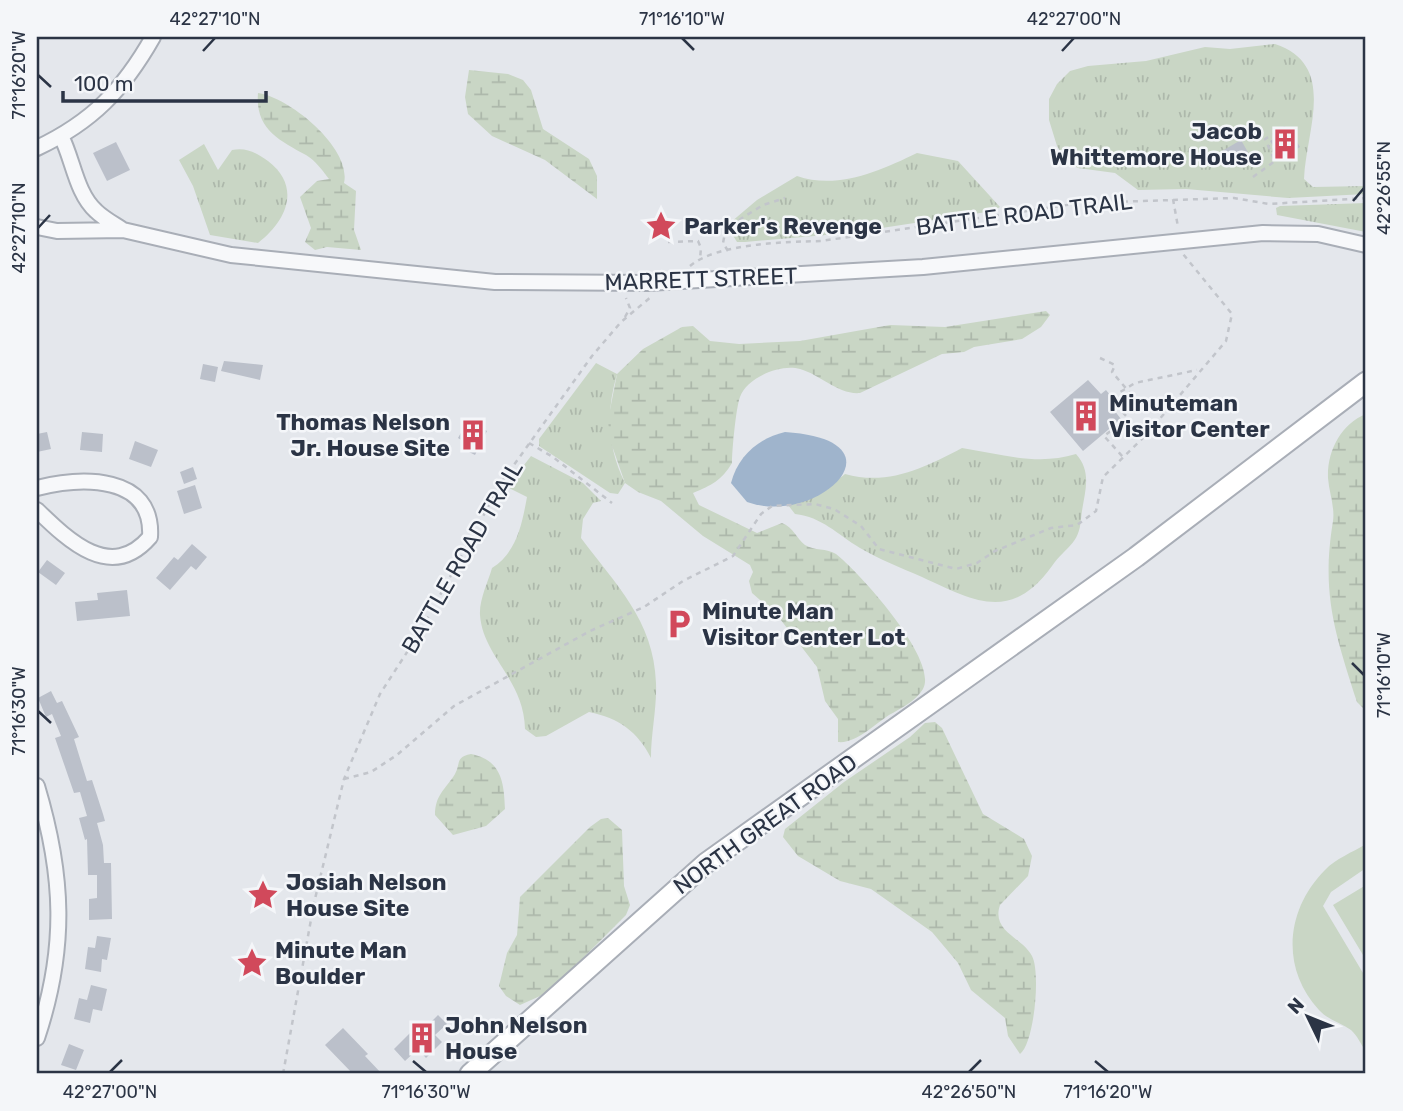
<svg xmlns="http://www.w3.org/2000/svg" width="1403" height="1111" viewBox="0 0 1403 1111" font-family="Rubik,sans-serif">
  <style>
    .grass { fill: url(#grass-tufts) }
    .wetland { fill: url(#wetland-marsh) }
    .pitch { fill: #c9d6c5 }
    .water { fill: #9fb4cc }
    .building { fill: #bbc0ca }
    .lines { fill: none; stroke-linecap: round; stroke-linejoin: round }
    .street-casing { stroke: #a9aeb7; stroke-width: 18 }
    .secondary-casing { stroke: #a9aeb7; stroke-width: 23 }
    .path { stroke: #c2c5cb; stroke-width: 2.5; stroke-dasharray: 5 5; stroke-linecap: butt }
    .street { stroke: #f7f8fa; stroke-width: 14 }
    .secondary { stroke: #fff; stroke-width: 19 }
    .ticks { fill: none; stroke: #2b3445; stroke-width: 2.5 }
    .labels { text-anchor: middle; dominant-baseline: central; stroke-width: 5; stroke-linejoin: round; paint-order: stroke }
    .poi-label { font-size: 23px; font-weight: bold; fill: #2b3445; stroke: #f4f6f9; text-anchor: start }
    .street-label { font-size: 23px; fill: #2b3445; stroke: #f4f6f9 }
    .neatline { fill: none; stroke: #2b3445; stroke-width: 2.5 }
    .ticks-label { font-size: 18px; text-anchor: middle; fill: #2b3445 }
  </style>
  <defs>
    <pattern id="grass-tufts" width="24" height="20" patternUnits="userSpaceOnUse" patternTransform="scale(1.75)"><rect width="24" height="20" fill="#c9d6c5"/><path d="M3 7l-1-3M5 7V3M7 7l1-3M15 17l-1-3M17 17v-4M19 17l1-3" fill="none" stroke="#adb8ab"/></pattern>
    <pattern id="wetland-marsh" width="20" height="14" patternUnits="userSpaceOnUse" patternTransform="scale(1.75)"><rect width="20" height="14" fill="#c9d6c5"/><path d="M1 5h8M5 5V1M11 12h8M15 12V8" fill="none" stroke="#adb8ab"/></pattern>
  </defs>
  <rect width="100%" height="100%" fill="#e4e7ec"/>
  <!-- grass -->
  <path class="grass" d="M1275 44C1338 65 1306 130 1304 179L1313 187 1366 186V194L1288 198 1186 189 1138 190 1115 173 1078 168 1067 162 1057 146 1049 120V99L1057 84 1070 71 1088 66 1146 61 1205 47 1230 49Z
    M204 144 218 170 232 150C247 147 256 153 268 161 301 186 288 220 258 243L210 235 193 186 179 160Z
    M917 153 958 161 1000 207 993 211 849 233 745 242H737L732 234 731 222 757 200 797 176C837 190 880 171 917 153Z
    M1366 203V232L1277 215 1276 208 1280 206Z
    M596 363 617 374C606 412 607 446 625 483L618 494 610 493 539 446V439Z
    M962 448C1000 454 1038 466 1076 454 1094 474 1083 495 1081 519 1079 545 1066 546 1052 566 1011 623 974 601 922 577 901 568 879 559 860 548 837 534 822 517 795 514L788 505 819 495 845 474C888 486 924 468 962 448Z
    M531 456 583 483 601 501 593 503 583 519 581 538C615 584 654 620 656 683 657 708 651 733 651 758 638 732 619 718 589 712L546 736 536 737 525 729C524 679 483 657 480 615 479 600 488 582 492 568 517 552 522 524 527 497L507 487Z"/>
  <!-- wetland -->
  <path class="wetland" d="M469 70 508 74 523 80 531 90 543 129 589 159 597 176V199L545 160 492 136 468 114 465 97Z
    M258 93C291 98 352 149 344 183L356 191 354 230 361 250 327 247 315 250 305 242 311 228 300 197 317 181 329 179C323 171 315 160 306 155 279 140 255 129 258 93Z
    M1046 311 1050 315 1041 327 1022 339 974 347 964 352 942 354 860 393C839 395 821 375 800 369 781 363 746 378 740 397 736 407 732 451 732 463 721 481 712 485 693 493L699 505 757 533 782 523C794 528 796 538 805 545 814 551 827 548 836 554 859 572 939 660 923 689 916 701 900 709 889 715 875 724 856 744 838 742V719L825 701 817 667 777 615 752 593 749 581 753 572 750 565 703 536 661 501 638 492 625 483 610 440 608 420 617 374 643 349 682 327 693 326 710 341 739 344 800 341 890 325 945 327Z
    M1366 414V711L1357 702C1335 633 1321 594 1333 521 1335 507 1329 492 1328 478 1327 451 1341 424 1366 414Z
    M935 722 942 728 983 814 1024 839 1032 856 1028 876 1000 905C991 932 1022 937 1032 956 1041 973 1034 1044 1020 1054L1008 1036 1005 1018 971 990 958 963 932 932 871 889 840 881 798 856 783 837 785 829 844 782 910 737 925 723Z
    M471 754C501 760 504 781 505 809L486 826 453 835 435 815C435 795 445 790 455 774 461 763 455 757 471 754Z
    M608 818 622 830 624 886 630 905 626 915 549 992 520 1005 506 996 499 986 507 953 517 935 520 897 590 827 601 819Z"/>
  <!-- pitch -->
  <path class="pitch" d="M1366 844V868L1331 892 1323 906 1366 978V1052C1362 1046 1357 1035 1351 1030 1341 1023 1328 1020 1319 1010 1280 968 1286 909 1325 870 1335 859 1353 852 1366 844Z
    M1366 885V960L1333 905Z"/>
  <!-- water -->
  <path class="water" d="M785 432C909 440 818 527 747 502L731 483C738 456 759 438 785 432Z"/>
  <!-- building -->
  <path class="building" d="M1290 130 1300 147 1280 158 1270 141Z
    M1241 140 1249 154 1230 165 1222 151Z
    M116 142 130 170 107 181 93 153Z
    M224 361 263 365 260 380 221 371Z
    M203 364 218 367 215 382 200 379Z
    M1088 380 1101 394 1106 390 1115 401 1110 405 1121 419 1083 451 1050 412Z
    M468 420 487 431 475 455 463 449 466 443 458 438Z
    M47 432 51 449 37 452V434Z
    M82 432 103 434 102 452 80 450Z
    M135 441 158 450 151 467 129 459Z
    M193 467 197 479 184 484 180 472Z
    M195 485 202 508 184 514 177 491Z
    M192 544 207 557 196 570 191 566 170 590 156 578 174 557 178 560Z
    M47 560 65 573 56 585 38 572Z
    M127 590 130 616 77 621 75 602 98 600 97 593Z
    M51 691 57 703 62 701 79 737 74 739 87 781 92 780 103 814 105 821 97 823 103 845 104 863H111L112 919 89 920V899L97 898V875H88L87 839 85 840 79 818 87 816 80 792 74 793 55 738 61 736 52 714 46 717 38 698Z
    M97 936 111 938 107 960 102 959 101 972 85 969 88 947 95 948Z
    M91 985 107 989 102 1011 93 1009 90 1023 74 1019 79 998 87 1000Z
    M438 1015 447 1024 435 1035 442 1042 426 1058 418 1049 405 1061 394 1049 417 1026 422 1031Z
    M343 1028 368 1054 365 1056 382 1074H353L325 1045Z
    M69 1044 84 1050 76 1070 61 1065Z"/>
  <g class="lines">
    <!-- street casing -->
    <g class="street-casing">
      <path id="street" d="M61 136C73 159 76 193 96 211 103 218 114 224 123 230
        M37 148C92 122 123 90 153 37
        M37 227 57 231 123 230 231 255 495 282 648 283 923 267 1263 233 1318 234 1366 245
        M37 488C81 477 154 474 150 537 111 582 69 541 37 510
        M37 786C64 876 67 948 37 1038"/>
    </g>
    <!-- secondary casing -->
    <g class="secondary-casing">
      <path id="secondary" d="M470 1074 706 863 1136 557 1366 382"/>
    </g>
    <!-- path -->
    <path class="path" d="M1253 177 1275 161 1265 139 1287 126
      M1173 199 1178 227
      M668 242 698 241 701 248 700 259
      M728 251 723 243 726 228 763 205 785 198
      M690 266C717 243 787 242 821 241L1081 203 1234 198 1269 204 1366 198
      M625 317 630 308 626 298
      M1100 358 1115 365 1112 372 1130 393 1116 405 1128 418 1104 436 1123 457
      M1112 397 1135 383 1197 370
      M529 443 553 457 612 503
      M344 779 371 772 397 755 454 706 590 631 644 607 683 581 733 556 761 514 772 506 815 504 834 509 861 526 879 549 956 569 977 563 995 551 1051 528 1077 525 1096 511 1103 477 1146 435 1226 341 1232 314 1183 254
      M283 1074 314 903 344 779 380 694 420 632 501 483 592 356 621 322 652 296"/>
    <!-- street -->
    <use href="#street" class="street"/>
    <!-- secondary -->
    <use href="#secondary" class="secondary"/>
  </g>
  <!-- ticks -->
  <path class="ticks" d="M682 38 694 50M203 51 215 38M1062 51 1074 38M38 75 51 87M1353 201 1364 188M38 228 50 215M1352 663 1364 675M38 711 51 723M413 1061 426 1072M1095 1061 1108 1072M110 1072 122 1060M969 1072 981 1060"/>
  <!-- icons -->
  <defs>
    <g id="building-bare" transform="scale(2.415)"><path d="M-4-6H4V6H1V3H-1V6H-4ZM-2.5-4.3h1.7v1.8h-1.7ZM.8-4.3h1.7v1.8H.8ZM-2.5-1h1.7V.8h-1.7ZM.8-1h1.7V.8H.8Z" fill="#d1495b" stroke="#f4f6f9" stroke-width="2.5" paint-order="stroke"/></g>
    <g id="sight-bare" transform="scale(2.415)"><path d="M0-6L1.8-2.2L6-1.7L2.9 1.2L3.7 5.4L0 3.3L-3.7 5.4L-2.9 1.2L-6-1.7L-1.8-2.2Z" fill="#d1495b" stroke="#f4f6f9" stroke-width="2.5" paint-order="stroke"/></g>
    <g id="parking-bare" transform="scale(2.415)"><path d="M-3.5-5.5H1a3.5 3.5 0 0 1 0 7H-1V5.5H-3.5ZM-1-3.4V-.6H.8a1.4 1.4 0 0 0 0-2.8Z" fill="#d1495b" stroke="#f4f6f9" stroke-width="2.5" paint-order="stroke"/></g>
  </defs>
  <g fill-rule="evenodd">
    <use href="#building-bare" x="1285" y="144"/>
    <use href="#sight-bare" x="661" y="226"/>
    <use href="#building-bare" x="1086" y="416"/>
    <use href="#building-bare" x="473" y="435"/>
    <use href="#parking-bare" x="679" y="624"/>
    <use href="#sight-bare" x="263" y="895"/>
    <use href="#sight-bare" x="252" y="963"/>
    <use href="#building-bare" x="422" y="1038"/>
  </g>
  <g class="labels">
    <!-- poi labels -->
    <g class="poi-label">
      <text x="1262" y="131" text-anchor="end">Jacob<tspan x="1262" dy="26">Whittemore House</tspan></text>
      <text x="684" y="226">Parker's Revenge</text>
      <text x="1109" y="403">Minuteman<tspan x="1109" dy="26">Visitor Center</tspan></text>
      <text x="450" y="422" text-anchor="end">Thomas Nelson<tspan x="450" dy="26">Jr. House Site</tspan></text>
      <text x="702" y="611">Minute Man<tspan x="702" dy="26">Visitor Center Lot</tspan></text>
      <text x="286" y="882">Josiah Nelson<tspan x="286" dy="26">House Site</tspan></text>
      <text x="275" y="950">Minute Man<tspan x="275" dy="26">Boulder</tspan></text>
      <text x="445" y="1025">John Nelson<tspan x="445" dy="26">House</tspan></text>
    </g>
    <!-- street labels -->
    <g class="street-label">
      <text transform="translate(1024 214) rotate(-7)">BATTLE ROAD TRAIL</text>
      <text transform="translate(701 279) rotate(-2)">MARRETT STREET</text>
      <text transform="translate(462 557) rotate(-60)">BATTLE ROAD TRAIL</text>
      <text transform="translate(765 824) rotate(-36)">NORTH GREAT ROAD</text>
    </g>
  </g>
  <!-- border -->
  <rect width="1403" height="1111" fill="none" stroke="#f4f6f9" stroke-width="77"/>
  <!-- north arrow -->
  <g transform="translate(1308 1017) rotate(313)" stroke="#f4f6f9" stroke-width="5" paint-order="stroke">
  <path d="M0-5L12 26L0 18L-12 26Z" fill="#2b3445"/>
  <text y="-10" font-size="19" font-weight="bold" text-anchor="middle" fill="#2b3445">N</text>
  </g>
  <!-- scale -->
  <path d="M63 91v10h203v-10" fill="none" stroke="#2b3445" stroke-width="3.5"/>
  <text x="74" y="91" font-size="21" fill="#2b3445" stroke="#f4f6f9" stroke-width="5" paint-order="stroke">100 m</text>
  <rect x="38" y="38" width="1326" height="1034" class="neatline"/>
  <g class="ticks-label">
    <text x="215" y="25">42°27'10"N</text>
    <text x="682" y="25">71°16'10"W</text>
    <text x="1074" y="25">42°27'00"N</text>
    <text transform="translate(19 75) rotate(-90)" y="6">71°16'20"W</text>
    <text transform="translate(1384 188) rotate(-90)" y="6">42°26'55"N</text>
    <text transform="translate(19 228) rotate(-90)" y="6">42°27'10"N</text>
    <text transform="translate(1384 675) rotate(-90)" y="6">71°16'10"W</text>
    <text transform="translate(19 711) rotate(-90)" y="6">71°16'30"W</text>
    <text x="110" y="1098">42°27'00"N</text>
    <text x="426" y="1098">71°16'30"W</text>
    <text x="969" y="1098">42°26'50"N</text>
    <text x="1108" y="1098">71°16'20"W</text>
  </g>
</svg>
